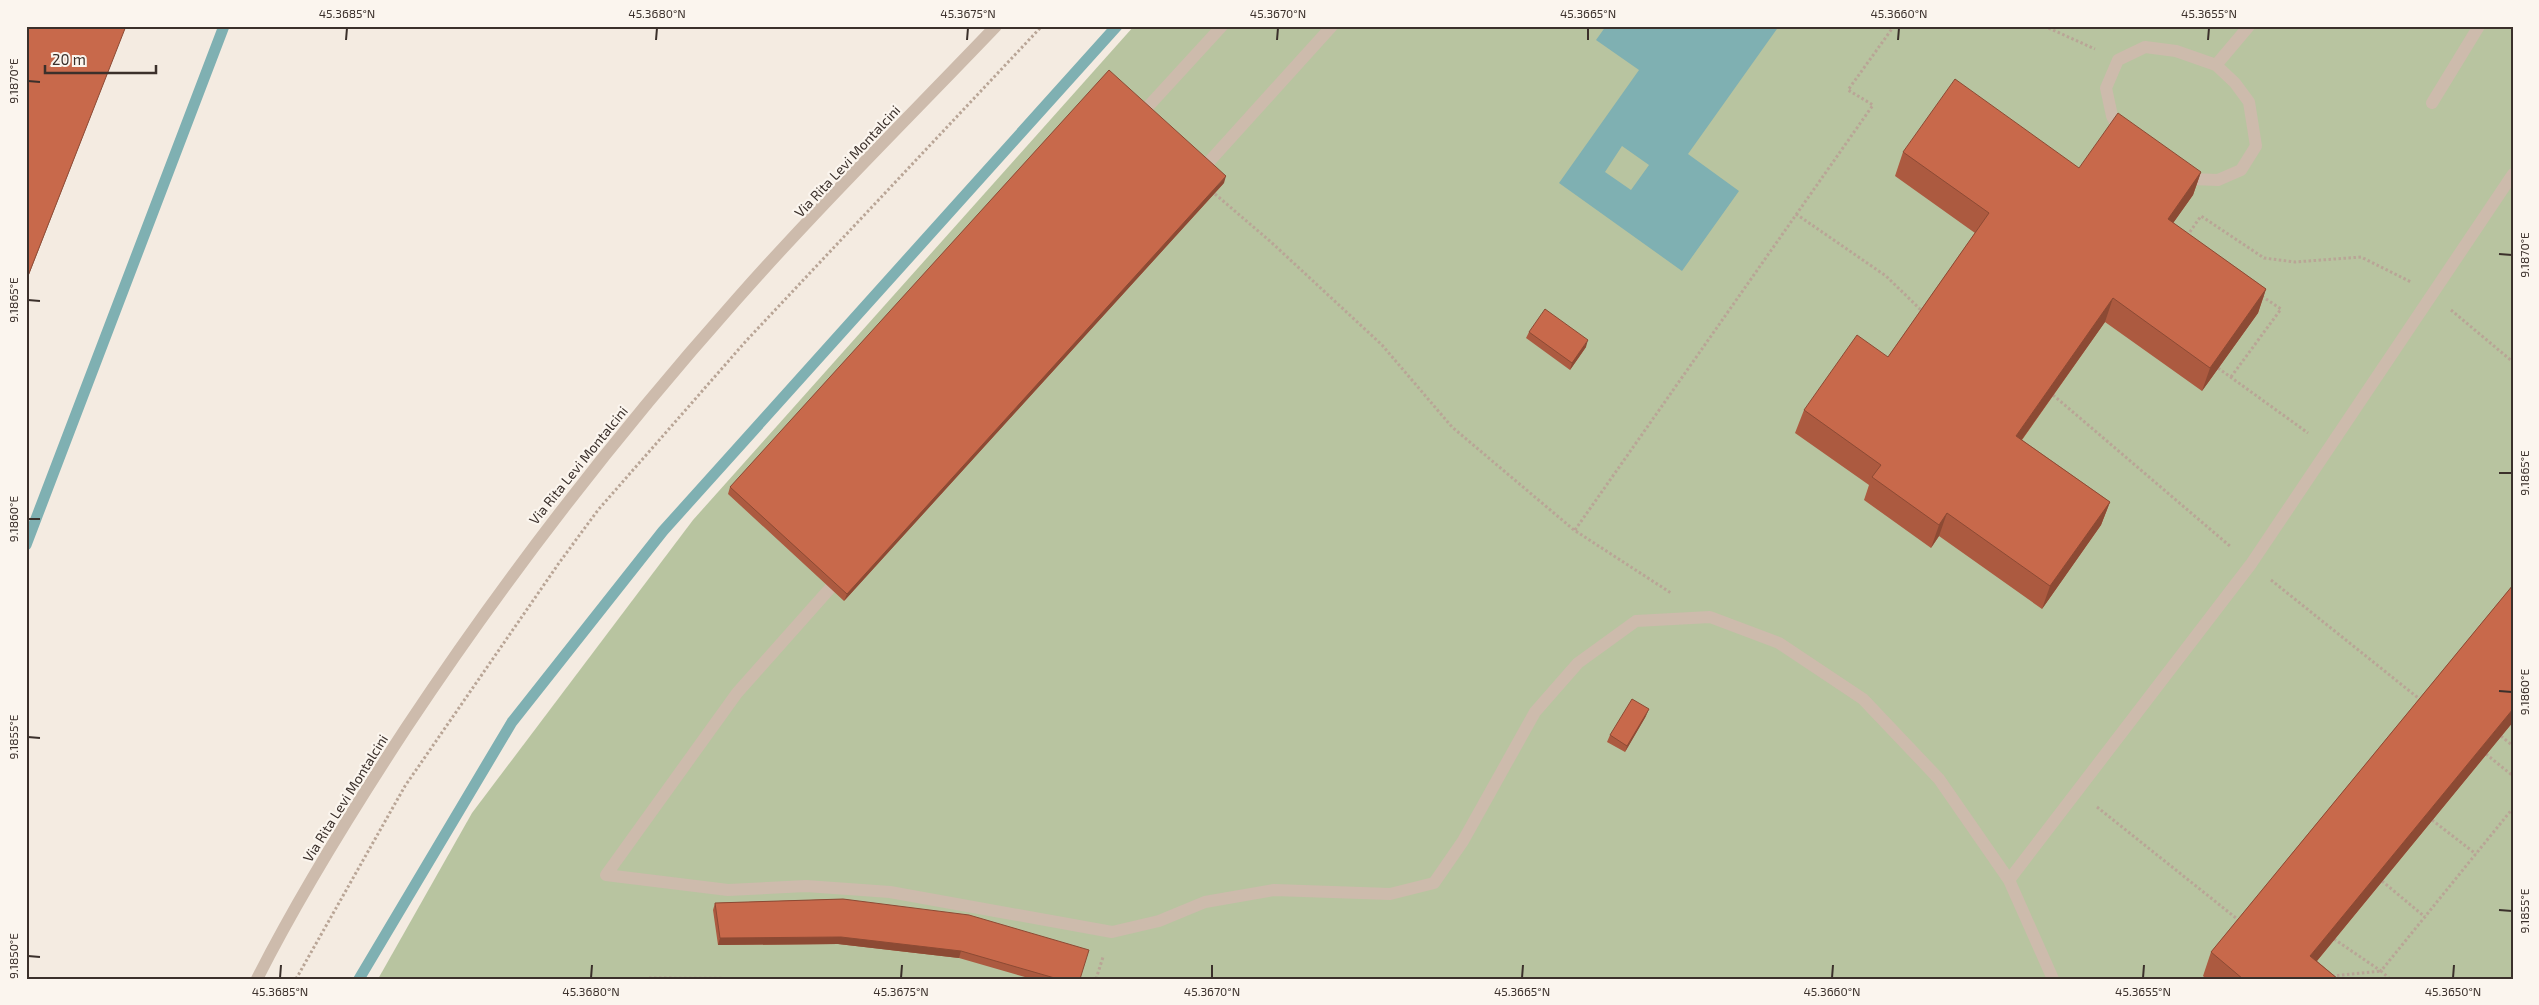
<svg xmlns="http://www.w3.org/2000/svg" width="2539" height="1005" viewBox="0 0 2539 1005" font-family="'Exo 2',sans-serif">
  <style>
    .green { fill: #b8c4a0 }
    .water { fill: #7fb0b2; fill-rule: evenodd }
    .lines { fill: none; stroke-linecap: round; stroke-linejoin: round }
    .stream { stroke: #7fb0b2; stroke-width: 11 }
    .path { stroke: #b9a596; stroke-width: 3; stroke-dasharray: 2.5 2.5; stroke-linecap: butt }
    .service { stroke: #cdbbac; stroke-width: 12 }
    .minor { stroke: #cdbbac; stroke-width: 12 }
    .wall { fill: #ac5a40 }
    .shaded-wall { fill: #8c4a34 }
    .building { fill: #c8694b; stroke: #8c4a34 }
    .ticks { fill: none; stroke: #3b302b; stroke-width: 2 }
    .labels { text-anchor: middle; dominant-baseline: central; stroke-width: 4.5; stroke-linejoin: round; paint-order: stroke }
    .street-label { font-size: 14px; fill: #3b302b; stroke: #fbf5ee }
    .neatline { fill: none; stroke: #3b302b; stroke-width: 2 }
    .ticks-label { font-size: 12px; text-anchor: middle; fill: #3b302b }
  </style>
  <rect width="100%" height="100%" fill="#f4ebe1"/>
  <!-- green -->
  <path class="green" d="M1134 26H2513V979H378L472 813 693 520Z"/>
  <!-- water -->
  <path class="water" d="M1606 26H1779L1688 154 1739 191 1682 271 1559 183 1639 70 1596 40ZM1622 146 1649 165 1631 190 1605 172Z"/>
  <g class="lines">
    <!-- stream -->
    <path class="stream" d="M26 545 224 26
      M359 979 512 722 663 531 1117 26"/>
    <!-- path -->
    <path class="path" d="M2044 26 2095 49
      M1215 194 1271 242 1382 345 1452 427 1574 530 1671 593
      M1796 214 1886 276 1924 313
      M2187 236 2201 216 2264 258 2295 262 2361 257 2411 282
      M2451 310 2513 362
      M2218 368 2308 433
      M2231 377 2281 309 2260 295
      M2053 395 2231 547
      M1575 530 1873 105 1848 90 1894 26
      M2271 580 2422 701
      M2501 736 2513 746
      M2486 754 2513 776
      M2097 807 2241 922
      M2432 820 2476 854
      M2382 881 2425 917
      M2334 939 2381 971
      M2332 976 2381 971
      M649 978 847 979
      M296 979 405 786 559 563 598 510 746 341 1042 26
      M1096 979 1103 957
      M2390 979 2381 971 2513 808"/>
    <!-- service -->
    <path class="service" d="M2145 47 2176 51 2216 65 2235 83 2249 102 2256 146 2241 170 2218 180 2191 179 2153 161 2123 137 2112 116 2106 88 2118 60Z
      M2216 65 2249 26
      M2432 103 2479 26
      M1144 111 1222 26
      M1198 174 1332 26
      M841 576 737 693 606 875 728 890 806 886 890 892 1112 932 1159 921 1205 902 1274 890 1390 894 1434 883 1463 841 1535 712 1578 663 1636 621 1710 617 1779 643 1863 699 1939 779 2009 880 2053 979
      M2009 880 2251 564 2513 174"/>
    <!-- minor -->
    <path class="minor" d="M257 979C301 892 353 809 406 728 506 577 616 435 736 300 819 206 909 117 996 26"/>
  </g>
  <!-- wall -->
  <path class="wall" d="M1903 152 2079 168 2201 172 2193 195 2173 223 2266 289 2258 313 2202 391 2105 322 2022 440 2110 502 2101 525 2042 609 1939 536 1931 548 1864 500 1869 485 1795 433 1804 410 1888 357 1975 233 1895 176Z
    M1224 183 844 601 728 494 730 487Z
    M1529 332 1586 347 1570 370 1526 338Z
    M2513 585V722L2317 961 2338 979H2206L2203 976 2211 952Z
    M1646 716 1625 752 1607 742 1610 735Z
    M843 899 1080 979H1032L959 958 838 944 718 945 713 910 715 903Z"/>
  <!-- shaded-wall -->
  <path class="shaded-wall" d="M126 26 26 282V281Z
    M2201 172 2193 195 2159 243 2168 219Z
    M1226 176 1224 183 844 601 847 594Z
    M2266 289 2258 313 2202 391 2210 368Z
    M2113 298 2105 322 2008 459 2016 436Z
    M1588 340 1586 347 1570 370 1572 363Z
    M2110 502 2101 525 2042 609 2050 586Z
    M1947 513 1939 536 1931 548 1939 525Z
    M1649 709 1646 716 1625 752 1627 746Z
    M2513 709V722L2302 979 2310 956Z
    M841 937 961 951 959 958 838 944 718 945 720 938Z"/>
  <!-- building -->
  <path class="building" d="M26 26H126L26 281Z
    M1109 70 1226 176 847 594 730 487Z
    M1955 79 2079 168 2118 113 2201 172 2168 219 2266 289 2210 368 2113 298 2016 436 2110 502 2050 586 1947 513 1939 525 1872 477 1881 465 1804 410 1857 335 1888 357 1989 213 1903 152Z
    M1545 309 1588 340 1572 363 1529 332Z
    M2513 585V709L2310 956 2338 979H2243L2211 952Z
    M1632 699 1649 709 1627 746 1610 735Z
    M843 899 969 915 1089 950 1080 979H1058L961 951 841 937 720 938 715 903Z"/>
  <!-- ticks -->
  <path class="ticks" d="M346 40 347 28M656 40 657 28M967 40 968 28M1277 40 1278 28M1588 40V28M1898 40 1899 28M2208 40 2209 28M28 81 40 82M2499 254 2512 255M28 300 40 301M2499 473H2512M28 519H40M2499 691 2512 692M28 737 40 738M2499 910 2512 911M28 956 40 957M280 978 281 965M591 978 592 965M901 978 902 965M1212 978V965M1522 978 1523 965M1832 978 1833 965M2143 978 2144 965M2453 978 2454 965"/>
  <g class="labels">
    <!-- street labels -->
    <g class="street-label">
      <text transform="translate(847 161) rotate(-47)">Via Rita Levi Montalcini</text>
      <text transform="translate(578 465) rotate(-51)">Via Rita Levi Montalcini</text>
      <text transform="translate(345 798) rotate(-58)">Via Rita Levi Montalcini</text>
    </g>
  </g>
  <!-- border -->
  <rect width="2539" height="1005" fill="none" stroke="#fbf5ee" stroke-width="55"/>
  <!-- scale -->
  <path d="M45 65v8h111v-8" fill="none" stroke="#3b302b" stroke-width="2.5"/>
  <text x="52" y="65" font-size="15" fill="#3b302b" stroke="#fbf5ee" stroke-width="4" paint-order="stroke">20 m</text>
  <rect x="28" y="28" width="2484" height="950" class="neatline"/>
  <g class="ticks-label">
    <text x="347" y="18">45.3685°N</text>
    <text x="657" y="18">45.3680°N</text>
    <text x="968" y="18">45.3675°N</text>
    <text x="1278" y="18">45.3670°N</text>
    <text x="1588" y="18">45.3665°N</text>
    <text x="1899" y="18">45.3660°N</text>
    <text x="2209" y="18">45.3655°N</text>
    <text transform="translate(14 81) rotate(-90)" y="4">9.1870°E</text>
    <text transform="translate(2525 255) rotate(-90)" y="4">9.1870°E</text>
    <text transform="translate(14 300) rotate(-90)" y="4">9.1865°E</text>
    <text transform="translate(2525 473) rotate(-90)" y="4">9.1865°E</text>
    <text transform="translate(14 519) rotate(-90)" y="4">9.1860°E</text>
    <text transform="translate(2525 692) rotate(-90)" y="4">9.1860°E</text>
    <text transform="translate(14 737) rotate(-90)" y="4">9.1855°E</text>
    <text transform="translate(2525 911) rotate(-90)" y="4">9.1855°E</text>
    <text transform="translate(14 956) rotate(-90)" y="4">9.1850°E</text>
    <text x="280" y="996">45.3685°N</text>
    <text x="591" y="996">45.3680°N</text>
    <text x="901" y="996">45.3675°N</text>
    <text x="1212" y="996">45.3670°N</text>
    <text x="1522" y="996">45.3665°N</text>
    <text x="1832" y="996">45.3660°N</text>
    <text x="2143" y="996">45.3655°N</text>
    <text x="2453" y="996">45.3650°N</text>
  </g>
</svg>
